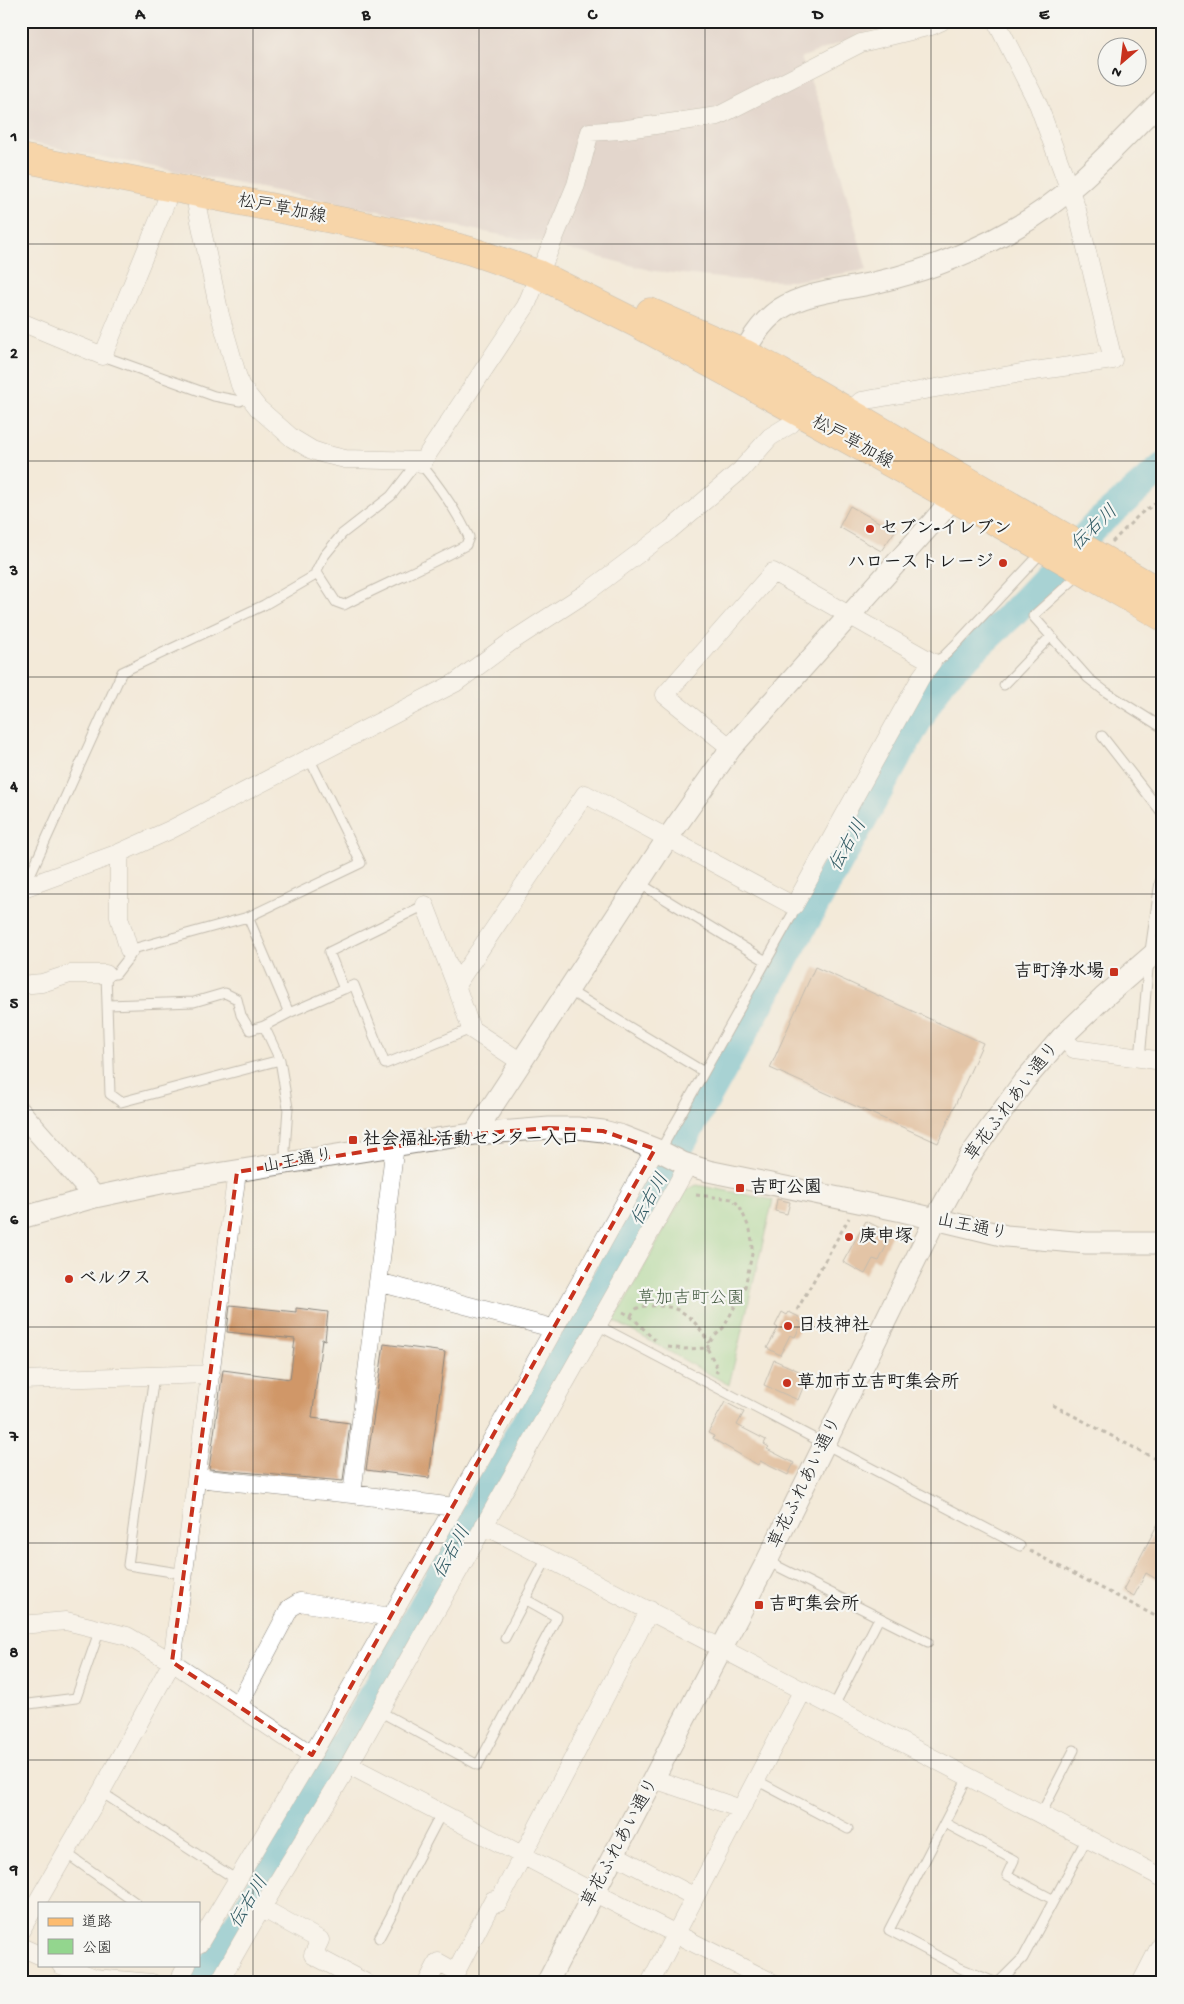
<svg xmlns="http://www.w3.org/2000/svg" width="1184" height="2004" viewBox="0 0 1184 2004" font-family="'Gochi Hand','Klee One',sans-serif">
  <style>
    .industrial { fill: #d1bfbd }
    .green { fill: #93d68e; stroke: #587955 }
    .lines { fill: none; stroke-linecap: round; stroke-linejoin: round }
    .river { stroke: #4fb7cd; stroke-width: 29 }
    .building { fill: #d09768 }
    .service-casing { stroke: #88837a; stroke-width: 11 }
    .minor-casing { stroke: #88837a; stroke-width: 19 }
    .tertiary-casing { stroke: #88837a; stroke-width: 23 }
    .primary-casing { stroke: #88837a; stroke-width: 29 }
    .path { stroke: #88837a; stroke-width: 3; stroke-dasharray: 4 4; stroke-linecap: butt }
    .service { stroke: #fff; stroke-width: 9 }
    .minor { stroke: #fff; stroke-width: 18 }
    .tertiary { stroke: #fff; stroke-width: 21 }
    .primary { stroke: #fdbc6f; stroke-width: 28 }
    .marked { fill: none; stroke: #c8321e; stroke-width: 4; stroke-dasharray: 10 6; stroke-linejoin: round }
    .grid { fill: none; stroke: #1c1c1c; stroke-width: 1; stroke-opacity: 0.55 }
    .poi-dot { fill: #c8321e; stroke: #f6f6f2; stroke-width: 2 }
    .labels { text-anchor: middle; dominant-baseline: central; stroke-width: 4.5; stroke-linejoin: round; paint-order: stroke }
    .street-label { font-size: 18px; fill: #1c1c1c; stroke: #f6f6f2 }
    .poi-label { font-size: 18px; font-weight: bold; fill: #1c1c1c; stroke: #f6f6f2; text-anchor: start }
    .park-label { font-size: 18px; fill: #465d44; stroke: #f6f6f2 }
    .water-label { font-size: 19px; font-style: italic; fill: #305a63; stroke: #f6f6f2 }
    .neatline { fill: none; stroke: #1c1c1c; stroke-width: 2 }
    .grid-label { font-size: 16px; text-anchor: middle; font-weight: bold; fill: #1c1c1c }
  </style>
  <rect width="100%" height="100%" fill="#f6f6f2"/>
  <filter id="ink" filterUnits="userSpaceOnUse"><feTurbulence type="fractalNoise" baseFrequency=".02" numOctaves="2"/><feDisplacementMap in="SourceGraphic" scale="10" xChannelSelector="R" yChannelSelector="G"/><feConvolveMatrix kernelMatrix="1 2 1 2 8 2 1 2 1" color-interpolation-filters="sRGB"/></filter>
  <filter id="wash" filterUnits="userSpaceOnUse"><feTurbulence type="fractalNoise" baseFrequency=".0096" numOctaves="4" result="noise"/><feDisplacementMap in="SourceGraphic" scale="20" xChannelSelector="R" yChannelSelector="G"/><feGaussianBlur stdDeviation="1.12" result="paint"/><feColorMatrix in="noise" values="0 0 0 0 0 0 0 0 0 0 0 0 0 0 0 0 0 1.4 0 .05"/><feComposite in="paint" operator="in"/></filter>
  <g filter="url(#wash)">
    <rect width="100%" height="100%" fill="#f3ead9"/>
    <!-- industrial -->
    <path class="industrial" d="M21 21H904L859 35 801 58 826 119 867 270 793 281 739 280 654 271 547 244 21 141Z"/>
    <!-- green -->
    <path class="green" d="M697 1185 773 1200 729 1385 614 1321 687 1189Z"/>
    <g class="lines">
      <!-- river -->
      <path class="river" d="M203 1983 390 1665 926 706 943 678 1012 614 1097 524 1163 467"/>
    </g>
    <g id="blocks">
      <!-- building -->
      <path class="building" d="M850 506 895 531 881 551 839 527Z
        M815 967 983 1043 938 1143 770 1068Z
        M777 1199 790 1202 787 1214 775 1211Z
        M866 1221 892 1234 879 1261 873 1259 865 1274 843 1262Z
        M230 1305 296 1312V1308L328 1312 325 1340 322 1339 312 1418 350 1423 343 1481 209 1469 223 1370 290 1379 295 1339 227 1332Z
        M782 1312 787 1315 789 1312 799 1317 798 1321 802 1323 795 1337 790 1335 780 1355 767 1348 778 1328 775 1326Z
        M384 1344 445 1352 429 1478 366 1470Z
        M774 1360 808 1375 798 1400 764 1385Z
        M725 1402 744 1412 737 1425 766 1440 764 1444 769 1447 767 1449 794 1463 788 1475 760 1461 758 1465 713 1439 714 1436 708 1433Z
        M1163 1514V1583L1146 1573 1134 1596 1123 1590Z"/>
    </g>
  </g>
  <g filter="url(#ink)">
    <use href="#blocks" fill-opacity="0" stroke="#88837a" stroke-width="1"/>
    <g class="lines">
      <!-- service casing -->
      <g class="service-casing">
        <path id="service" d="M103 356 214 396 240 401 248 396
          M316 571 336 602 344 605C384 584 426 567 466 545L469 537C456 510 440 487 421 464
          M1081 573 1033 616 1088 678 1106 692 1163 728
          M932 662 943 657 960 640 1043 551
          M1004 685 1050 637
          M1102 736 1163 814
          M639 883 766 961
          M25 886 122 672 264 605 314 576 324 556 342 534 391 496 418 461
          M425 905 329 952 344 989 354 985 385 1064 471 1029
          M248 917 129 950 130 956 116 974H106L110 1094 121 1102 280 1060
          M568 990 704 1072
          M108 1005 194 1002 225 993 237 999 241 1015 250 1030 264 1026
          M289 1013 344 989
          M1140 1059 1149 958 1160 882 1163 877
          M660 1151 792 915 794 906
          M287 1164 285 1150 288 1108 280 1060 264 1026 289 1013 248 917 361 863 309 758
          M599 1326 1020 1546
          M154 1376 128 1565 185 1574
          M767 1561 928 1642
          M505 1638 547 1558
          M21 1705 76 1698 100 1629
          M834 1706 879 1618
          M379 1711 478 1765 557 1617 525 1599
          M968 1777 889 1930 960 1968 997 1983
          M756 1780 848 1829
          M101 1792 237 1880
          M1041 1814 1074 1750
          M945 1823 1014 1860 1007 1875 1054 1900
          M66 1853 136 1903
          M379 1938 395 1908 398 1896 441 1814
          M998 1983 1023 1958 1087 1838"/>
      </g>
      <!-- minor casing -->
      <g class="minor-casing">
        <path id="minor" d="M200 194 197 207 220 315 240 385 258 408 292 438 312 450 324 454 345 459 424 461
          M21 322 103 356 166 202 168 187
          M849 412 861 401 1027 372 1113 360 1077 210 1038 104 996 21
          M421 464 526 306 576 185 590 132 620 130 718 116 861 43 931 26 942 21
          M119 853V917L129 950
          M21 886 26 887 119 853 170 830 455 683 512 641 586 593 670 530 741 470 770 437 791 424 798 412
          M425 905 456 985 471 1029 521 1062
          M21 985 42 983 70 974H106
          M456 985 585 794 794 906 921 677 932 662 773 572 665 695 731 748
          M1062 1037 1074 1049 1163 1061
          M378 1282 545 1326 554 1330
          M21 1380 211 1374
          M197 1478 352 1494 454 1507
          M352 1494 395 1145
          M484 1525 1163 1878
          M21 1625 66 1621 127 1636 172 1662 312 1755
          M238 1706 290 1608 300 1602 390 1617
          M349 1765 595 1893 773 1983
          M654 1779 741 1809
          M615 1855 695 1897
          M262 1908 320 1940 313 1955 366 1983
          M21 1930 101 1792 172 1662 237 1172
          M199 1944 312 1755 454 1507 655 1149
          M21 1947 39 1955
          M61 1965 95 1978 152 1983
          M178 1983 187 1965
          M219 1983C259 1907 307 1837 350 1763 464 1565 576 1365 688 1165
          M427 1983 438 1962 456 1972 493 1900 498 1903 650 1610
          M650 1983 803 1690
          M1141 1983 1163 1940"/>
      </g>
      <!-- tertiary casing -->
      <g class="tertiary-casing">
        <path id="tertiary" d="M737 366C747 346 760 322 780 309 809 291 845 290 878 282 926 271 973 252 1015 228 1073 196 1116 145 1163 99
          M21 1113 95 1197
          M474 1134 667 839 731 748 933 522 943 510 958 484
          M21 1218 95 1197 161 1183 437 1139 474 1134 549 1128H577L603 1131 622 1136 660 1151 683 1163 708 1171 902 1211 1006 1236 1086 1243H1163
          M547 1983 767 1561 935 1220 970 1156 1024 1081 1062 1037 1103 998 1163 946"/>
      </g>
      <!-- primary casing -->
      <g class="primary-casing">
        <path id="primary" d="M21 158 407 234 471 251 538 274 636 323 732 375 1045 549 1163 617
          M650 312 744 353 780 372 1163 594"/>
      </g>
      <!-- path -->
      <path class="path" d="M1112 542 1140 514 1163 498
        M696 1195 733 1199 740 1207 750 1230 752 1241V1254L745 1287 724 1327 712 1339 707 1348
        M797 1310 849 1218
        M623 1312C636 1318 644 1331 655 1340
        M631 1316C635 1307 641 1306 650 1306 681 1304 694 1318 709 1343
        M668 1347 684 1349 707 1348 718 1369 716 1373
        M1053 1405 1163 1463
        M1030 1551 1163 1620"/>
      <!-- service -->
      <use href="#service" class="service"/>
      <!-- minor -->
      <use href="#minor" class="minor"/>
      <!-- tertiary -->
      <use href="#tertiary" class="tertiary"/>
      <!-- primary -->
      <use href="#primary" class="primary"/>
    </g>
  </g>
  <!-- marked area -->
  <path d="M0 0H1184V2004H0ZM549 1128 603 1131 655 1149 312 1755 172 1662 237 1172 474 1134Z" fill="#f3ead9" fill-opacity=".55" fill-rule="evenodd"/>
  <path class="marked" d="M549 1128 603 1131 655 1149 312 1755 172 1662 237 1172 474 1134Z"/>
  <!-- grid -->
  <path class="grid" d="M253 21V1983M479 21V1983M705 21V1983M931 21V1983M21 244H1163M21 461H1163M21 677H1163M21 894H1163M21 1110H1163M21 1327H1163M21 1543H1163M21 1760H1163"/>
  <!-- markers -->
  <g class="poi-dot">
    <circle cx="870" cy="529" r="5"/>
    <circle cx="1003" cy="563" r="5"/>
    <rect x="1109" y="967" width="10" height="10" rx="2.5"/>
    <rect x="348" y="1135" width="10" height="10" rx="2.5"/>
    <rect x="735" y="1183" width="10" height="10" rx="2.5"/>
    <circle cx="849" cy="1237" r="5"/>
    <circle cx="69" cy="1279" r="5"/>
    <circle cx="788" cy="1326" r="5"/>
    <circle cx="787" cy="1383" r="5"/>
    <rect x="754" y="1600" width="10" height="10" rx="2.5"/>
  </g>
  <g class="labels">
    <!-- street labels -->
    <g class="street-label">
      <text transform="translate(282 210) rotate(11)">松戸草加線</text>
      <text transform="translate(852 443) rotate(29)">松戸草加線</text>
      <text transform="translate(1013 1102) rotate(-53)">草花ふれあい通り</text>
      <text transform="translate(298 1162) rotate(-10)">山王通り</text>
      <text transform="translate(972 1228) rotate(12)">山王通り</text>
      <text transform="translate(806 1483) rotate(-64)">草花ふれあい通り</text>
      <text transform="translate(621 1843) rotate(-62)">草花ふれあい通り</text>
    </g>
    <!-- poi labels -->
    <g class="poi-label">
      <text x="880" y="529">セブン-イレブン</text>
      <text x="993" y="563" text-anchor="end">ハローストレージ</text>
      <text x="1104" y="972" text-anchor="end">吉町浄水場</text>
      <text x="363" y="1140">社会福祉活動センター入口</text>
      <text x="750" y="1188">吉町公園</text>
      <text x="859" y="1237">庚申塚</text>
      <text x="79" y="1279">ベルクス</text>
      <text x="798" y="1326">日枝神社</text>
      <text x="797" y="1383">草加市立吉町集会所</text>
      <text x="769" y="1605">吉町集会所</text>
    </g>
    <!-- park labels -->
    <g class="park-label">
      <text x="691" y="1299">草加吉町公園</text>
    </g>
    <!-- water labels -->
    <g class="water-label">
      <text transform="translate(1095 529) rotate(-44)">伝右川</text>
      <text transform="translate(849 846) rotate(-61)">伝右川</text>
      <text transform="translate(651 1200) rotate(-61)">伝右川</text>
      <text transform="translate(453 1553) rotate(-61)">伝右川</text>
      <text transform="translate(250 1903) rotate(-59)">伝右川</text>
    </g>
  </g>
  <!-- margin -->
  <rect width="1184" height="2004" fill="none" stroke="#f6f6f2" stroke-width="55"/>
  <!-- legend -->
  <rect x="38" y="1902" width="162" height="65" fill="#f6f6f2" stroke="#9f9f9c"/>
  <rect x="48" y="1918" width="25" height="8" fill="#fdbc6f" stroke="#9f9f9c"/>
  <text x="82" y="1926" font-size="15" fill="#1c1c1c">道路</text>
  <rect x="48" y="1939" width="25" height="15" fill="#93d68e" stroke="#9f9f9c"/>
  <text x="82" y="1952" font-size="15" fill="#1c1c1c">公園</text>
  <!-- north arrow -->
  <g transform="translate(1122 62) rotate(208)"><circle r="24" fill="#f6f6f2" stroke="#9f9f9c"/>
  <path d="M0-4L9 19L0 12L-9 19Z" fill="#c8321e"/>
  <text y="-8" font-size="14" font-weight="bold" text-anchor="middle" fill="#1c1c1c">N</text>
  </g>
  <rect x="28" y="28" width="1128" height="1948" class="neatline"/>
  <g class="grid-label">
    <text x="140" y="19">A</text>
    <text x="366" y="19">B</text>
    <text x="592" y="19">C</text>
    <text x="818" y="19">D</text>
    <text x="1044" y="19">E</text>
    <text x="14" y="141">1</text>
    <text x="14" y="358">2</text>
    <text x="14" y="575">3</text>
    <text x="14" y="791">4</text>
    <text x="14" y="1008">5</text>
    <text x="14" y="1224">6</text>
    <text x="14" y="1441">7</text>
    <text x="14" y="1657">8</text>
    <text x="14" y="1874">9</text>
  </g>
</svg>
